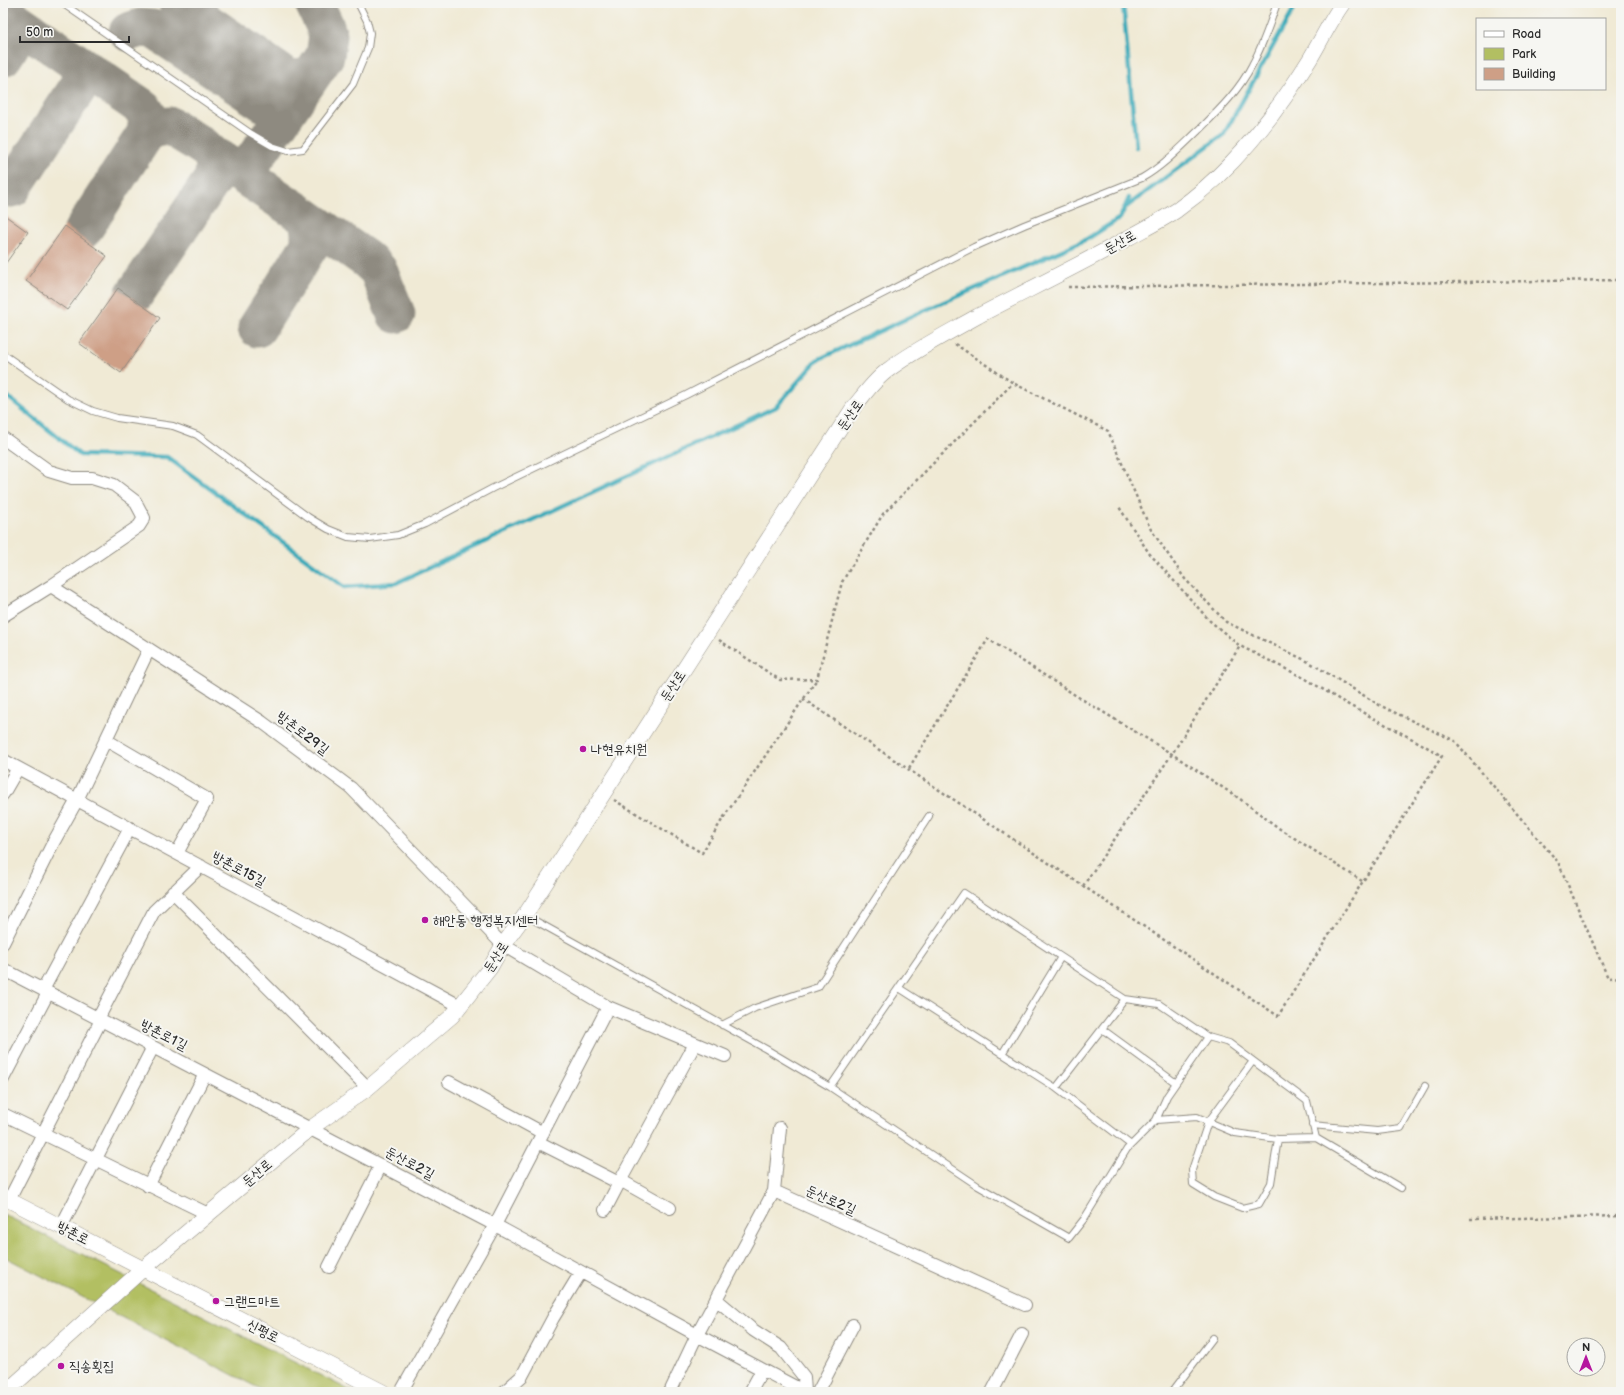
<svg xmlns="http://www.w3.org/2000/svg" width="1624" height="1395" viewBox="0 0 1624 1395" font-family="'Balsamiq Sans','Poor Story',sans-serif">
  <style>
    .green { fill: #b2bf62; stroke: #6e7546 }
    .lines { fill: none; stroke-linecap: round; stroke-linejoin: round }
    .stream { stroke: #3baab9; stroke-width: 4.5 }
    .taxiway { stroke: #8e8a80; stroke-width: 39 }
    .building { fill: #ce9f86 }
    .service-casing { stroke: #8e8a80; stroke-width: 8 }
    .minor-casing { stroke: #8e8a80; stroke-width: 14 }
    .tertiary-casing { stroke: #8e8a80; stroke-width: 16 }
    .path { stroke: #8e8a80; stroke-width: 2.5; stroke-dasharray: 3 3; stroke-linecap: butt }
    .service { stroke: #fff; stroke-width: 6 }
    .minor { stroke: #fff; stroke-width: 12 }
    .tertiary { stroke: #fff; stroke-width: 15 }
    .poi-dot { fill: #b5179e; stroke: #f6f6f2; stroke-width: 1.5 }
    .labels { text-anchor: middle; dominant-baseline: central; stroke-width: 4; stroke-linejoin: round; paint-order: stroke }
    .street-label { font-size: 14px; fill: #2b2b2b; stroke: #f6f6f2 }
    .poi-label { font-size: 14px; fill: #2b2b2b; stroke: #f6f6f2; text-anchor: start }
  </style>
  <rect width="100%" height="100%" fill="#f6f6f2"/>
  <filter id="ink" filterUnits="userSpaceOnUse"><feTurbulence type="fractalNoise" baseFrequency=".025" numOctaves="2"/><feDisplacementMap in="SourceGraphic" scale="8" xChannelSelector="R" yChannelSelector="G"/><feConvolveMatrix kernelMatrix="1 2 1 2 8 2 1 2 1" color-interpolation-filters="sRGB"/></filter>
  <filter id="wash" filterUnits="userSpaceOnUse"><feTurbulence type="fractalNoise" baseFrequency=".012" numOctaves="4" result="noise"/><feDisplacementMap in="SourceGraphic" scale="16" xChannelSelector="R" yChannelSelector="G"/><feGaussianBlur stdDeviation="0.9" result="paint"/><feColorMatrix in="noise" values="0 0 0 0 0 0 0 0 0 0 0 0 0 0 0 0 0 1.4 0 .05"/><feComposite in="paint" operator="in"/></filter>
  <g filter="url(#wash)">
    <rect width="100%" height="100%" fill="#f0ead5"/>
    <!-- green -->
    <path class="green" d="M3 1214 353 1392H266L3 1256Z"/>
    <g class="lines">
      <!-- stream -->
      <path class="stream" d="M1123 3 1136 147
        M1126 207 1224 134 1297 3
        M3 393 80 455 167 457 344 587 396 583 776 407 817 360 930 308 995 280 1087 239 1120 218 1129 198"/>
      <!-- taxiway -->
      <path class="taxiway" d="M178 3 286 77C296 80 302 79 312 75
        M3 12 143 108 148 116 146 133
        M128 32 140 28 153 29 270 107 280 111 289 108
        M3 57C11 45 18 36 15 21
        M218 158 307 218 310 231V245L257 328
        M12 188 81 83
        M307 218 366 259 378 270 396 314
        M83 230 146 133C154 128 160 126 170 126 178 131 207 148 211 154 216 162 215 170 213 179
        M134 295 213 179 220 172 246 166 253 161 325 56 328 36 324 24 314 3"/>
    </g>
    <g id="blocks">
      <!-- building -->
      <path class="building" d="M3 214 28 232 3 267Z
        M65 226 107 256 67 310 26 281Z
        M118 288 160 318 121 373 79 343Z"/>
    </g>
  </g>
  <g filter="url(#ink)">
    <use href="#blocks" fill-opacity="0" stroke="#8e8a80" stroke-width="1"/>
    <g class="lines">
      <!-- service casing -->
      <g class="service-casing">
        <path id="service" d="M62 3 250 133 272 146 288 151 303 149 353 84 368 48 370 33 367 21 358 3
          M3 354 68 399 93 411 117 418 173 426 197 435 308 517 328 529 348 537 370 539 398 535 425 524 493 488 686 395 974 247 1024 225 1142 178C1163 166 1180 148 1198 131 1218 111 1239 91 1252 65 1263 45 1270 24 1277 3
          M525 915 766 1049 830 1087 978 1186 1069 1238 1084 1219 1127 1149 1156 1120 1197 1117 1235 1133 1278 1139 1316 1138 1401 1188
          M899 988 1056 1088
          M1125 999 1056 1088 1131 1145
          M722 1025 755 1008 818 987 929 816
          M1102 1029 1176 1083
          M1002 1054 1061 957
          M1253 1061 1208 1122 1192 1170 1193 1184 1214 1197 1242 1208 1259 1204 1271 1183 1278 1139
          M830 1087 964 893 1125 999 1159 1004 1208 1037 1229 1043 1307 1101 1316 1138
          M1156 1120 1167 1096 1208 1037
          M1312 1125 1377 1131 1401 1128 1425 1086
          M1172 1392 1213 1338"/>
      </g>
      <!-- minor casing -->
      <g class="minor-casing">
        <path id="minor" d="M3 438 49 471 72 478H92L114 485 135 501 144 518 139 526 51 586 3 616
          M51 586 262 722 351 788 503 945 608 1007 725 1056
          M106 740 207 799 177 853
          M3 760 460 1006
          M3 794 18 768
          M173 892 368 1088
          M3 943 53 843 77 800 149 649
          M3 969 495 1225 697 1335 805 1392
          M43 990 130 828
          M98 1019 154 911 201 866
          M3 1079 48 993
          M449 1082 543 1133
          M3 1114 208 1214
          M538 1142 619 1183 605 1210
          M620 1180 670 1208
          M619 1183 695 1044
          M148 1186 205 1074
          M774 1191 1025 1305
          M9 1200 101 1020
          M61 1227 153 1047
          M329 1267 381 1165
          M716 1299 753 1330 781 1348 804 1377 805 1392
          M401 1392 495 1225 608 1007
          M504 1392 522 1376 553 1318 581 1272
          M670 1392 697 1335 774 1191 780 1128
          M750 1392 762 1370
          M818 1392 853 1325
          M992 1392 1022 1334"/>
      </g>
      <!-- tertiary casing -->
      <g class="tertiary-casing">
        <path id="tertiary" d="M3 1197 383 1392
          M6 1392 143 1269 311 1128 368 1088 452 1016 490 968 503 945 525 915 853 408C864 395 874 380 888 370 916 349 948 333 978 316 1028 290 1079 265 1128 238 1144 229 1162 220 1177 210 1232 171 1274 117 1310 59 1321 41 1330 21 1343 3"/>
      </g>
      <!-- path -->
      <path class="path" d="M1068 287 1621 280
        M955 344 1013 383 1108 431 1150 528 1185 579 1226 622 1309 662 1381 706 1455 741 1558 862 1608 978 1621 977
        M719 640 780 680 817 679 842 582 883 514 1013 383
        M803 699 1278 1016 1442 756 1420 743 1345 703 1306 679 1240 646 1210 621 1149 553 1119 507
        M909 768 988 639 1075 695 1172 754 1240 799 1280 829 1362 881
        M614 800 702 853 722 820 817 679
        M1083 886 1172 754 1240 646
        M1470 1219 1621 1216"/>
      <!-- service -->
      <use href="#service" class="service"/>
      <!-- minor -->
      <use href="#minor" class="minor"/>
      <!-- tertiary -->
      <use href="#tertiary" class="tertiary"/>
    </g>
  </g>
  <!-- markers -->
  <g class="poi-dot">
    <circle cx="583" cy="749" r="4"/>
    <circle cx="425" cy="920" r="4"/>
    <circle cx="216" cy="1301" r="4"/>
    <circle cx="61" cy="1366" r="4"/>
  </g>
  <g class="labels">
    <!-- street labels -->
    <g class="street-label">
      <text transform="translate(1120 242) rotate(-29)">둔산로</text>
      <text transform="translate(850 415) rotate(-55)">둔산로</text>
      <text transform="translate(673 686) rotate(-57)">둔산로</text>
      <text transform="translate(303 733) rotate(37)">방촌로29길</text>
      <text transform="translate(239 869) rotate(28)">방촌로15길</text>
      <text transform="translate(496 957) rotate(-57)">둔산로</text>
      <text transform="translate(164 1035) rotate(27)">방촌로1길</text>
      <text transform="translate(410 1163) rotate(28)">둔산로2길</text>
      <text transform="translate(257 1173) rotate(-40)">둔산로</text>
      <text transform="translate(831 1200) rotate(24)">둔산로2길</text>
      <text transform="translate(73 1233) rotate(27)">방촌로</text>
      <text transform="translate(263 1331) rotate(27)">신평로</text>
    </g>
    <!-- poi labels -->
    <g class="poi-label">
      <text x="591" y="749">나현유치원</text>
      <text x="433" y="920">해안동 행정복지센터</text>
      <text x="224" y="1301">그랜드마트</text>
      <text x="69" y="1366">직송횟집</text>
    </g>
  </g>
  <!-- margin -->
  <rect width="1624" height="1395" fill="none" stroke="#f6f6f2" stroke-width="16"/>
  <!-- legend -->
  <rect x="1476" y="18" width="130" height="72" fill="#f6f6f2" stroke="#a5a5a2"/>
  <rect x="1484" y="31" width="20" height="6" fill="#ffffff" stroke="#a5a5a2"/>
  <text x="1512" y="38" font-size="12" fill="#2b2b2b">Road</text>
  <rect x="1484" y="48" width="20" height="12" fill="#b2bf62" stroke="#a5a5a2"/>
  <text x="1512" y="58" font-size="12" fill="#2b2b2b">Park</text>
  <rect x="1484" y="68" width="20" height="12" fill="#ce9f86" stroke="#a5a5a2"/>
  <text x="1512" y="78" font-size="12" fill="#2b2b2b">Building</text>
  <!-- north arrow -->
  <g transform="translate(1586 1357)"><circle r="19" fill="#f6f6f2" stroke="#a5a5a2"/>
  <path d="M0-3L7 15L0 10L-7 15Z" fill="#b5179e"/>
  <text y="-6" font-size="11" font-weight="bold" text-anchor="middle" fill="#2b2b2b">N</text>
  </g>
  <!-- scale -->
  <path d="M20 36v6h109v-6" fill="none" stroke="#2b2b2b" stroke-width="2"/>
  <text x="26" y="36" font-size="12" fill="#2b2b2b" stroke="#f6f6f2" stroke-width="3" paint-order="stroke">50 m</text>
</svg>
